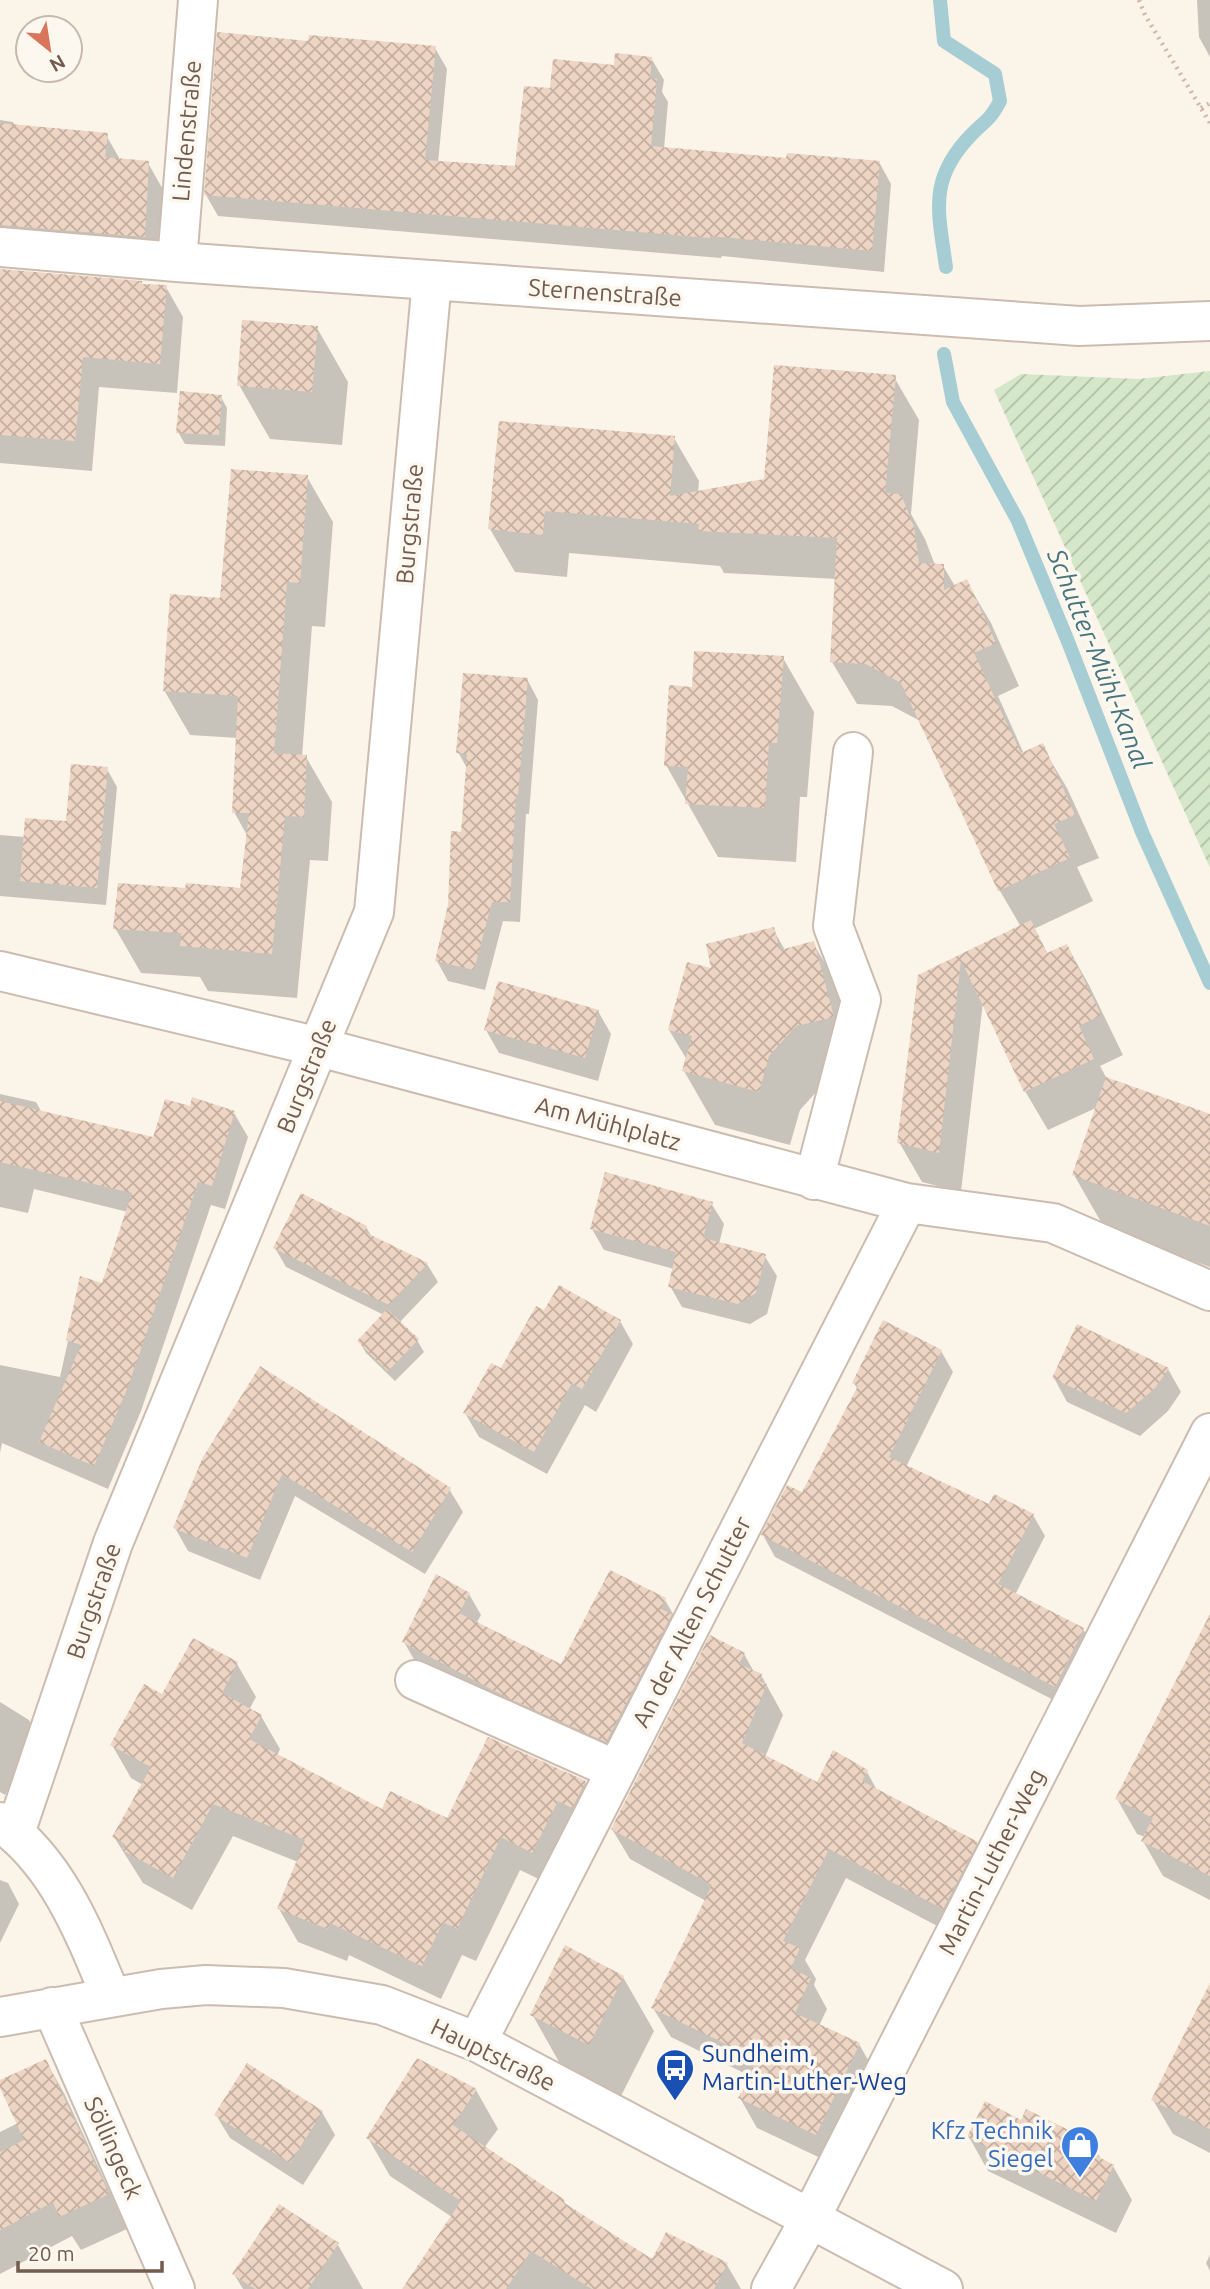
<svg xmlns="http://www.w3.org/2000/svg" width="1210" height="2289" font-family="Ubuntu,sans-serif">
<defs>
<pattern id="garden-furrows" width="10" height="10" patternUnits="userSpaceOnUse" patternTransform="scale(1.75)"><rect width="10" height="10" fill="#d5e7c9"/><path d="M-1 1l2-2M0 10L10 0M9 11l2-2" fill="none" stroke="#b1bea6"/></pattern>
<pattern id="building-cross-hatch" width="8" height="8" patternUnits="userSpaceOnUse" patternTransform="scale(1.75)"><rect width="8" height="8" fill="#edd4c3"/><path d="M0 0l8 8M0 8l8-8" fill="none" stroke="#c4afa1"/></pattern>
</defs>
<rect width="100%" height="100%" fill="#fbf4e9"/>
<path fill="url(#garden-furrows)" d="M 1210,371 L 1210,868 L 994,390 L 1021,374 L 1139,379 Z"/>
<path fill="#0003" d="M 1197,0 L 1210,0 L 1210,57 L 1199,37 Z
M 309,43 L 435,48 L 447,69 L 438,163 L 517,168 L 552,90 L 616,67 L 651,58 L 664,80 L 662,92 L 668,102 L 664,149 L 788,160 L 879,162 L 891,184 L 884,272 L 722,256 L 721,258 L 218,216 L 206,195 Z
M 0,120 L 13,122 L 15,126 L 106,135 L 121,161 L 148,163 L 165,193 L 161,267 L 0,264 Z
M 0,271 L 141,283 L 143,285 L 166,287 L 183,317 L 177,393 L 99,387 L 92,471 L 0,463 Z
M 317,328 L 348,382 L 342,445 L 270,439 L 239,385 Z
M 894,377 L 919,420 L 911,514 L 925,539 L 935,565 L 943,566 L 955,586 L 966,581 L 991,623 L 1019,686 L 998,696 L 1024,754 L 1042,746 L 1067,788 L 1099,858 L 1077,867 L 1093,901 L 1034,929 L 1048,954 L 1067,946 L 1089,985 L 1123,1055 L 1100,1066 L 1107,1079 L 1210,1116 L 1210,1267 L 1105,1229 L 1074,1175 L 1098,1107 L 1048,1130 L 1025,1091 L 983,1002 L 961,1192 L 922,1182 L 899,1142 L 919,976 L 1021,927 L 1000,891 L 922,722 L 892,706 L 857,704 L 832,662 L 837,579 L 724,573 L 720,566 L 569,553 L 567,577 L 515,572 L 490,529 L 674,438 L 699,481 L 698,493 L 765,481 Z
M 221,397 L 227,408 L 225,446 L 185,444 L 178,432 Z
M 307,477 L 333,522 L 325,627 L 312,626 L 302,757 L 306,757 L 332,802 L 328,861 L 310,860 L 297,998 L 208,991 L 200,977 L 141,973 L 115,928 L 187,890 L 242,890 L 248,837 L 234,812 L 238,738 L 190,735 L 164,690 L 222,600 Z
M 783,658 L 814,712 L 807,797 L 800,797 L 796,862 L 718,857 L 666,765 L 693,689 Z
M 527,679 L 538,700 L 529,814 L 526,814 L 520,922 L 503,921 L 485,990 L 448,981 L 437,961 L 463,833 L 468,770 L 458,752 Z
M 107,769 L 117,787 L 106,905 L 0,896 L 0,835 L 25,837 L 67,823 Z
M 773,929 L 785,950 L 813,943 L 845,997 L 864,1071 L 827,1080 L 800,1110 L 790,1145 L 715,1125 L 684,1071 L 687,1060 L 669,1030 L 713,970 Z
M 598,1011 L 611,1034 L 598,1081 L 499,1053 L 486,1030 Z
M 0,1094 L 36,1102 L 42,1113 L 154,1139 L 191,1109 L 234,1113 L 248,1137 L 225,1209 L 211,1205 L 141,1411 L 108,1489 L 2,1443 L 0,1453 L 0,1365 L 60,1377 L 82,1278 L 103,1285 L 128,1212 L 34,1189 L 28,1213 L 0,1207 Z
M 711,1203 L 724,1224 L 719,1244 L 764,1255 L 777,1276 L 767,1314 L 750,1324 L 682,1307 L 670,1286 L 674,1269 L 604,1250 L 592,1229 Z
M 366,1227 L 372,1237 L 427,1264 L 438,1282 L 399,1323 L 417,1340 L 424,1352 L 395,1381 L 366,1353 L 359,1341 L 384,1315 L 286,1267 L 275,1248 Z
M 545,1312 L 620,1321 L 633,1344 L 596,1412 L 585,1405 L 547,1474 L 479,1437 L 465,1413 L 502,1370 Z
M 941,1351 L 953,1372 L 906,1467 L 990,1506 L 1033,1515 L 1045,1536 L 1015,1595 L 1083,1629 L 1095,1651 L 1067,1707 L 775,1557 L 763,1535 L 803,1494 L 858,1390 L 854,1383 Z
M 1168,1369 L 1181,1392 L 1168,1411 L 1140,1436 L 1067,1402 L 1054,1378 Z
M 204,1458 L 449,1489 L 463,1512 L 425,1574 L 295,1496 L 260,1580 L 188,1551 L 175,1528 Z
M 469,1594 L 481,1615 L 476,1624 L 562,1666 L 665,1600 L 677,1621 L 618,1762 L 416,1663 L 404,1642 Z
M 1210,1618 L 1210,1900 L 1163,1876 L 1143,1841 L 1145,1837 L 1137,1834 L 1117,1799 Z
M 744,1654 L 754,1672 L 761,1675 L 783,1715 L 765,1757 L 818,1785 L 867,1772 L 878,1792 L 976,1843 L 993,1873 L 960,1938 L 846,1878 L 805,1960 L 816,1979 L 814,1985 L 827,2009 L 819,2026 L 859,2044 L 876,2074 L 833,2164 L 757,2128 L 740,2098 L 750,2076 L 671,2037 L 653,2008 L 706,1901 L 630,1859 L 612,1829 Z
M 237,1664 L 256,1697 L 249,1710 L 261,1716 L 280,1749 L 277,1756 L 383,1812 L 448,1820 L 585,1782 L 604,1815 L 551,1885 L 520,1870 L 476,1961 L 462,1955 L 441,1999 L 349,1955 L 347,1961 L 298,1942 L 279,1909 L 298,1862 L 233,1836 L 192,1910 L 143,1883 L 114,1837 L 143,1785 L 131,1778 L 112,1745 L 163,1696 Z
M 0,1702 L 29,1720 L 43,1745 L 25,1764 L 5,1795 L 0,1792 Z
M 0,1880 L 8,1883 L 19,1904 L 0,1943 Z
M 623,1977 L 654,2031 L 620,2098 L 563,2069 L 532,2014 Z
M 1210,1987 L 1210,2153 L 1173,2134 L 1153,2100 Z
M 46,2061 L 65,2095 L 127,2229 L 81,2250 L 72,2236 L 0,2274 L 0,2132 L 18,2123 L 0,2082 Z
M 476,2090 L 498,2129 L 484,2148 L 564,2201 L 566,2206 L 643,2255 L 654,2259 L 727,2265 L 741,2289 L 404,2289 L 452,2217 L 390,2176 L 368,2138 Z
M 322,2112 L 335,2135 L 303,2185 L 230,2138 L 216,2115 Z
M 1022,2122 L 1092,2143 L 1102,2161 L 1113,2166 L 1132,2200 L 1116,2233 L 988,2171 L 969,2137 Z
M 338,2245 L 363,2289 L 243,2289 L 234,2274 Z
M 1210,2255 L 1210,2271 L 1206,2263 Z"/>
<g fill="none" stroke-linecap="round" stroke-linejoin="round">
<path stroke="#a6cdd3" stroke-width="14" d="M 940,0 L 944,41 L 995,74 L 1000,101 C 990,120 986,120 972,134 C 928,179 938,210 946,267
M 944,354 L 953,402 L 1018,521 L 1067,639 L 1142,832 L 1210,983"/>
</g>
<path fill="url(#building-cross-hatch)" d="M 217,32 L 308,41 L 309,35 L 436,46 L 425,160 L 515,166 L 524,86 L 550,88 L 553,59 L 614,65 L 615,53 L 652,57 L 650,78 L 657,79 L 651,146 L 786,158 L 787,153 L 880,161 L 872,251 L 710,236 L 710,238 L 204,195 Z
M 0,123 L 108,133 L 105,157 L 149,161 L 145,237 L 0,225 Z
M 0,269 L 142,281 L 142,284 L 167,285 L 160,364 L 83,357 L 75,441 L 0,435 Z
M 242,320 L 318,326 L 312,392 L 237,386 Z
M 774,365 L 896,375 L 885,493 L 901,494 L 914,527 L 919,563 L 944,564 L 944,590 L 967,579 L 996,643 L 974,653 L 1005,720 L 1021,753 L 1043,743 L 1075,815 L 1054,824 L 1070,858 L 998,891 L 901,683 L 866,664 L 830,662 L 837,538 L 698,531 L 699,524 L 545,511 L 543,535 L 488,529 L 499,421 L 675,436 L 670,496 L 764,479 Z
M 180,391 L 222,395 L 219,435 L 176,433 Z
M 231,469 L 308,475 L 300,583 L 287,582 L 274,753 L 307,755 L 304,817 L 285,816 L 272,954 L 180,946 L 181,933 L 113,929 L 118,883 L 185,888 L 186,883 L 240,888 L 249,813 L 232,813 L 238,696 L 163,691 L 170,594 L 220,598 Z
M 694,651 L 784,656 L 777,743 L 769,743 L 765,808 L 685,804 L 688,767 L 664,766 L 669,685 L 692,687 Z
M 463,673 L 528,678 L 518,795 L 516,794 L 510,902 L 492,902 L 474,970 L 435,961 L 448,905 L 451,831 L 461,832 L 467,754 L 456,753 Z
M 71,764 L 108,767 L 97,888 L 20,881 L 25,818 L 66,821 Z
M 1031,920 L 1047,953 L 1067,944 L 1101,1015 L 1079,1026 L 1094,1059 L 1024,1092 L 961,960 L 939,1153 L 897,1143 L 918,975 Z
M 774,927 L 780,950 L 814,941 L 834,1017 L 796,1026 L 769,1056 L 759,1092 L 682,1071 L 692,1036 L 668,1030 L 687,962 L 711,968 L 706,944 Z
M 498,981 L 599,1010 L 585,1058 L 484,1030 Z
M 1106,1077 L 1210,1114 L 1210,1226 L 1072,1175 Z
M 192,1097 L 235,1111 L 212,1186 L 198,1182 L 128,1387 L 94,1466 L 39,1442 L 81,1345 L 66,1340 L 80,1276 L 102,1283 L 132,1193 L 0,1162 L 0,1101 L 153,1137 L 165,1099 L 190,1106 Z
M 605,1172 L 713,1202 L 703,1238 L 766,1254 L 756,1293 L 738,1304 L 668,1287 L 676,1252 L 590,1229 Z
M 301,1193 L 367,1226 L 365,1232 L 428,1263 L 389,1305 L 273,1248 Z
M 559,1285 L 621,1320 L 582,1389 L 572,1383 L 534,1452 L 463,1413 L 491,1363 L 501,1368 L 536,1306 L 544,1310 Z
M 387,1309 L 419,1339 L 388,1371 L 357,1341 Z
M 883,1320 L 942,1350 L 889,1457 L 989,1504 L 994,1494 L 1034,1514 L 998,1584 L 1084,1628 L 1055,1687 L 761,1535 L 787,1485 L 802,1492 L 858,1386 L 852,1383 Z
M 1077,1324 L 1169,1368 L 1155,1388 L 1126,1413 L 1052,1378 Z
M 260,1366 L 451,1488 L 412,1552 L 282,1474 L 247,1558 L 173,1528 L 203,1457 Z
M 610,1570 L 666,1598 L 661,1609 L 672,1614 L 606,1742 L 508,1698 L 402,1642 L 436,1574 L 470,1593 L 459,1613 L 561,1664 Z
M 1210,1614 L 1210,1876 L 1141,1841 L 1153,1818 L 1115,1799 Z
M 710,1635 L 745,1653 L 739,1664 L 762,1674 L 759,1681 L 767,1684 L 742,1743 L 817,1782 L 833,1750 L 868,1770 L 862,1781 L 978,1842 L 943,1909 L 829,1849 L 783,1941 L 800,1948 L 791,1968 L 811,1978 L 795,2013 L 860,2043 L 816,2135 L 738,2098 L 757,2059 L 651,2008 L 712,1885 L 611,1829 Z
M 193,1638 L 238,1662 L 222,1693 L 262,1715 L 249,1739 L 382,1809 L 390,1791 L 447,1818 L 488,1737 L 586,1781 L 572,1808 L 558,1801 L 532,1853 L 501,1837 L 457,1929 L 443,1922 L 422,1966 L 330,1923 L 328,1929 L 277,1909 L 305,1840 L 213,1804 L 173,1878 L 122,1850 L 125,1844 L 112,1837 L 151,1767 L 110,1745 L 144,1684 L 162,1694 Z
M 565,1945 L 624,1976 L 589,2045 L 530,2015 Z
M 1210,1983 L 1210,2129 L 1151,2100 Z
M 417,2058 L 477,2089 L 453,2125 L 565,2200 L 563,2202 L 652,2259 L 666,2232 L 728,2263 L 714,2289 L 592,2289 L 531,2251 L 506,2289 L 402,2289 L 461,2201 L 366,2138 Z
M 46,2059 L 109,2194 L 59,2217 L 53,2202 L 0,2230 L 0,2152 L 24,2140 L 0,2088 L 0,2080 Z
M 247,2063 L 323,2111 L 290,2163 L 214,2115 Z
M 985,2101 L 1021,2120 L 1026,2109 L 1093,2142 L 1089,2152 L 1114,2165 L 1096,2201 L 967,2137 Z
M 279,2204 L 339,2243 L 308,2289 L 255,2289 L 232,2274 Z"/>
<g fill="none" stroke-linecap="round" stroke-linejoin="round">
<defs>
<path id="minor" d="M 0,247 L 177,262 L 1079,326 L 1210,321
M 177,262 L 198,0
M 0,971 L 319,1047 L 907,1203 L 1053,1223 L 1210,1291
M 814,1180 L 861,1000 L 833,926 L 853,752
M 415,1680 L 616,1770
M 0,1822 C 58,1863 85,1934 111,1997
M 15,1833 L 113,1543 L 374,912 L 432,280
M 52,2007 L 175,2289
M 0,2017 L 161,1989 L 206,1985 L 284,1988 L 382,2005 L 477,2042 L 943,2289
M 477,2042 L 907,1203
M 771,2289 L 810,2219 L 1210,1433"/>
</defs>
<use href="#minor" stroke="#ccbcb0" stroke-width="42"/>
<path stroke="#d2b7a6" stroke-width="4.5" stroke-dasharray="2 5" stroke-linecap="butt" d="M 1139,0 L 1145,15 L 1210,123
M 1201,108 L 1210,103"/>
<use href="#minor" stroke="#fff" stroke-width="38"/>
</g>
<defs>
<symbol id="bus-pin" viewBox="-11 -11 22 30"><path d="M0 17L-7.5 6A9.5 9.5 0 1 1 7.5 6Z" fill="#1a4fb4" stroke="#fdf8ef"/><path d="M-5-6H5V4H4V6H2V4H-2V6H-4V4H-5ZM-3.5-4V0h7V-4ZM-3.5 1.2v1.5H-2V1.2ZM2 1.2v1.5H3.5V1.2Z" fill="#fff"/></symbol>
<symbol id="shop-pin" viewBox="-11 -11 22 30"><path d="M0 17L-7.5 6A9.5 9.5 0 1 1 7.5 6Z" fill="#3f7fe0" stroke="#fdf8ef"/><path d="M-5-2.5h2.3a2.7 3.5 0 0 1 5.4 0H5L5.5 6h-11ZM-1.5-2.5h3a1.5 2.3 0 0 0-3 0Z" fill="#fff"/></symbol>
</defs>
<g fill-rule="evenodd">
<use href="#bus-pin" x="653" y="2046" width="44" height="60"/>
<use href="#shop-pin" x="1058" y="2123" width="44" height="60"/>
</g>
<g text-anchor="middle" stroke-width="7" stroke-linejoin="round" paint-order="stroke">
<g font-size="24" fill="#735b4f" stroke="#fdf8ef">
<text transform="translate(187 131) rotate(-85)" y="8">Lindenstraße</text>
<text transform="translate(605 293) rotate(4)" y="8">Sternenstraße</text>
<text transform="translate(410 524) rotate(-85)" y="8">Burgstraße</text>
<text transform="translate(307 1076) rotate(-68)" y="8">Burgstraße</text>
<text transform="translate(608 1124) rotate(15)" y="8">Am Mühlplatz</text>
<text transform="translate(94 1601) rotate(-71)" y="8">Burgstraße</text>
<text transform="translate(692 1622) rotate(-63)" y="8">An der Alten Schutter</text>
<text transform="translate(992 1862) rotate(-63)" y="8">Martin-Luther-Weg</text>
<text transform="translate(493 2055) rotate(26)" y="8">Hauptstraße</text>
<text transform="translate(113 2148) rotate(66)" y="8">Söllingeck</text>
</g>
<g font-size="24" fill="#164399" stroke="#fdf8ef" text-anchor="start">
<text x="702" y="2062">Sundheim,<tspan x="702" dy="28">Martin-Luther-Weg</tspan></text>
</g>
<g font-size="24" fill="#366cbe" stroke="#fdf8ef" text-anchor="end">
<text x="1053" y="2139">Kfz Technik<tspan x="1053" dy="28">Siegel</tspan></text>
</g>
<g font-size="26" font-style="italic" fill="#47747d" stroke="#fdf8ef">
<text transform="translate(1099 659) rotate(68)" y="9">Schutter-Mühl-Kanal</text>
</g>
</g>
<g transform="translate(49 49) rotate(150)"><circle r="33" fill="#fdf8ef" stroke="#c6b9af" stroke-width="2"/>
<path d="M0-5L12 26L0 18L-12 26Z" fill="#d8755b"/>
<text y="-10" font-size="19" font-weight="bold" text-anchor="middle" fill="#735b4f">N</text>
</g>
<path d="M18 2261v10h144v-10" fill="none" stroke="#735b4f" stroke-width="3.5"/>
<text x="28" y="2261" font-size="21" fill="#735b4f" stroke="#fdf8ef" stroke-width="5" paint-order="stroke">20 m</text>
</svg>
